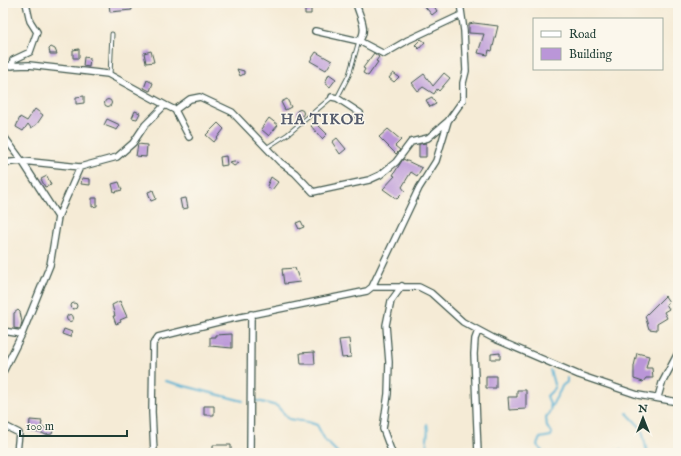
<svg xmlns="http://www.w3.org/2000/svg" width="681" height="456" font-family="'IM FELL English',serif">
<rect width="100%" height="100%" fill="#fbf7ec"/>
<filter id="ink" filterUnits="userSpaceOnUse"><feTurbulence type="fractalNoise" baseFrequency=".025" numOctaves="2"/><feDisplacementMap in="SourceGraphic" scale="8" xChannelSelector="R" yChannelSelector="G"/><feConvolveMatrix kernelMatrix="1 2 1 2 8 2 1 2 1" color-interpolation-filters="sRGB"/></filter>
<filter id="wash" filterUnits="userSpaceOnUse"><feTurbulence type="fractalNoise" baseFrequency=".012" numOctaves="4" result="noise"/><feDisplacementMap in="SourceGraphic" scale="16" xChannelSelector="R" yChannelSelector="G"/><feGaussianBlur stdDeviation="0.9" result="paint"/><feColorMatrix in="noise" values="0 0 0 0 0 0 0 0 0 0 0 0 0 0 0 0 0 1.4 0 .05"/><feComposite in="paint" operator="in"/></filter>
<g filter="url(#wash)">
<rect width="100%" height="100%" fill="#f5ebd6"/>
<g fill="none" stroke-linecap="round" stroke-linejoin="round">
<path stroke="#55b0d3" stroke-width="2" d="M 165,381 L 243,401
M 254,400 L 277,406 L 289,419 L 308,422 L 317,425 L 325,440 L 338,453
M 552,406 C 555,398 560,393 562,386 L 567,382 L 567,378
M 627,413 L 642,429 L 647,453
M 427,424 C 430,435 424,439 428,453
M 620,450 L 623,453
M 541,453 L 542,451 L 537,445 L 540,438 L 551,436 L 552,433 L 547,427 L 546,417 C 553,409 551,406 547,396 L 555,388 L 550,370"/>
</g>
<g id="blocks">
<path fill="#ba96d8" d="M 120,3 L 131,3 L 132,10 L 110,12 L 109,4 Z
M 422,3 L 432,3 L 437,11 L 432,15 Z
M 305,6 L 311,6 L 311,14 L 305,14 Z
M 474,23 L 498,26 L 492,51 L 489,50 L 488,55 L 478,53 L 484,34 L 469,33 L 469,24 Z
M 421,39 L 425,42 L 419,49 L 415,45 Z
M 51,47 L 55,49 L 57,54 L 50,54 L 49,49 Z
M 79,49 L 79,58 L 73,58 L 73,50 Z
M 151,51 L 154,62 L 146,63 L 144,53 Z
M 316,52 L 332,61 L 326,70 L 310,61 Z
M 374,53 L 379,57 L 376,61 L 378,62 L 368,76 L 363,73 L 365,69 L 363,68 Z
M 84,57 L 90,58 L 89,67 L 83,66 Z
M 237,69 L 244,71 L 244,74 L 240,76 Z
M 393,73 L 399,77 L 394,82 L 389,78 Z
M 444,73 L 450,78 L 439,91 L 437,89 L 434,94 L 423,87 L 418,91 L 412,83 L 424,74 L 433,86 Z
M 329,74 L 336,79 L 330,87 L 325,83 Z
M 147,80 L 153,83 L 150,91 L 144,88 Z
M 84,96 L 84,103 L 76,104 L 76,97 Z
M 432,97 L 436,104 L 430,107 L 426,100 Z
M 287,99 L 291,107 L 285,110 L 281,102 Z
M104.5 103a3.5 3.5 0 1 1 7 0a3.5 3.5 0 1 1-7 0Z
M 35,109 L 43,115 L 37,124 L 31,128 L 28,124 L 23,131 L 16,127 L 20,117 L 27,121 Z
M296.5 113a3.5 3.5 0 1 1 7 0a3.5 3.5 0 1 1-7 0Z
M 135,111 L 140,113 L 137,119 L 132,118 Z
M 269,118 L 278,125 L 269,136 L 261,129 Z
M 107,119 L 120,125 L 117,130 L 104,125 Z
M 315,122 L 327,134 L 322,139 L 311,126 Z
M 218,123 L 224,129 L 214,142 L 206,135 Z
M 388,129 L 401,140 L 395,146 L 400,150 L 396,154 L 379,137 Z
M 337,138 L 346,149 L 340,154 L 332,142 Z
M 426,143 L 426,157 L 419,157 L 419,144 Z
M 138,144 L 147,145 L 146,157 L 136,156 Z
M 226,156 L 227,165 L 221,166 L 220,157 Z
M 403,159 L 422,168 L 417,176 L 411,172 L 402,187 L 405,191 L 397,199 L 383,189 L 395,176 L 393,175 Z
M 234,161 L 235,161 L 239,163 L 234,166 L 229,162 Z
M 47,176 L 51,185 L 45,187 L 41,179 Z
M 271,177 L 278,182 L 272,190 L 267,186 Z
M 82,178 L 90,179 L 90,185 L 81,184 Z
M 119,182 L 122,190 L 114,192 L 112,184 Z
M 153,190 L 156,199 L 151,201 L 148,192 Z
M 92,198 L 97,198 L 97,206 L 92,207 Z
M 186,198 L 188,208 L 182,209 L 180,199 Z
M 301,221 L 304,227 L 299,229 L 296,223 Z
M 295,268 L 300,282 L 284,284 L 282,269 Z
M 665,296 L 669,302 L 666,304 L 669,309 L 664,312 L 667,318 L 657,324 L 657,330 L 649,329 L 645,316 Z
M 120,301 L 127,317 L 120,320 L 121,322 L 116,324 L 113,316 L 115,316 L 112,305 Z
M71 306a3 3 0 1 1 6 0a3 3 0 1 1-6 0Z
M 18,310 L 20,312 L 22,322 L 20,329 L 14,328 L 14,313 Z
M66.5 318a3.5 3.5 0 1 1 7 0a3.5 3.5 0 1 1-7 0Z
M 64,329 L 72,332 L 70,337 L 62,334 Z
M 232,334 L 232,348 L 210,346 L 210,337 L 215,337 L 215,335 Z
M 349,339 L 351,357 L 342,358 L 339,340 Z
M 314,352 L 315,364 L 301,364 L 300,353 Z
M 500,353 L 500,359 L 491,359 L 491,354 Z
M 637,353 L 649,356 L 646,368 L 652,368 L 653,378 L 646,378 L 643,382 L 634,379 L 634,366 Z
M 486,376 L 496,376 L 496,388 L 486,388 Z
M 517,390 L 526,390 L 526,409 L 509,410 L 508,397 L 517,397 Z
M 204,406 L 214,406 L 214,415 L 204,415 Z
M 30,420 L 42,421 L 41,427 L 53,430 L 52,434 L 46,435 L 42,433 L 29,431 Z
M 213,445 L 231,445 L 231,453 L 213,453 Z"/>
</g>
</g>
<g filter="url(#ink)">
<use href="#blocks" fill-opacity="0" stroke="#3f574c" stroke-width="1"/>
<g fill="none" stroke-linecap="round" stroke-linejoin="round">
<defs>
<path id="lane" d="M 110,75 L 112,34
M 337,98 L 349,75 L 359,41
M 266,148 L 288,134 L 332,97"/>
<path id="street" d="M 356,3 C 359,16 369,29 359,41
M 315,31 L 359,41 L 384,54 L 408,40 L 461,15
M 3,66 L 29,65 L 108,74 L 165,105 L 145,125 L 133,143 L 117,157 L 80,167 L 22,161 L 3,163
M 12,66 L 13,60 L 30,52 L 37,32 L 30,21 L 26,3
M 332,97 L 337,98 L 360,113 L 358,116
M 165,105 L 175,110 L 189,137
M 175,110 L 190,99 L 200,97 L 232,112 L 280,162 L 295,173 L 313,192 L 369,180 L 380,175 L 396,162 L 411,142 L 428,138 L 448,121
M 3,135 L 22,161 L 58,217 L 50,265 L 22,334 L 3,372
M 58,217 L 80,167
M 372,287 L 419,188 L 436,161 L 448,121 L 463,100 L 463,83 L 466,71 L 464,31 L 460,3
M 3,331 L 22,334
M 478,331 L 475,339 L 474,354 L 478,453
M 658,397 L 662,383 L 678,353
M 3,425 L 19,433 L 17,452
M 154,453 L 152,412 L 153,344 L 158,337 L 226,320 L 367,291 L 372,287 L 419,287 L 431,293 L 463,322 L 493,338 L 579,375 L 638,395 L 678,402
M 250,453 L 251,314
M 392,453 L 383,429 L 388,394 L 389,362 L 386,325 L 391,301 L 402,286"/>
</defs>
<use href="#lane" stroke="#3f574c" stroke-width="5"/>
<use href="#street" stroke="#3f574c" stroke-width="8"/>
<use href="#lane" stroke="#fff" stroke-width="3"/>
<use href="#street" stroke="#fff" stroke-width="5.5"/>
</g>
</g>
<g text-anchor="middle" stroke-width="3" stroke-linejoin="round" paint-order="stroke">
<g font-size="15" font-weight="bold" letter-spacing="1" fill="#555c6d" stroke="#fbf7ec">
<text x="323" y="124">HA TIKOE</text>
</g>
</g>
<rect width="681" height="456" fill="none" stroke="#fbf7ec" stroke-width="16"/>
<rect x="533" y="18" width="130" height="52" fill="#fbf7ec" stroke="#a3ada2"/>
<rect x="541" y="31" width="20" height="6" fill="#ffffff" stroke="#a3ada2"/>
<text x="569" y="38" font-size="12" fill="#1f3d34">Road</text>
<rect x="541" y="48" width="20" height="12" fill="#ba96d8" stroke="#a3ada2"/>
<text x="569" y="58" font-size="12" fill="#1f3d34">Building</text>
<g transform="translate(643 418)" stroke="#fbf7ec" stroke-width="3" paint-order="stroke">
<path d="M0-3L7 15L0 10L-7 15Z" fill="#1f3d34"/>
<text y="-6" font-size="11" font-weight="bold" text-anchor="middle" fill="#1f3d34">N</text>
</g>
<path d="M20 430v6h107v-6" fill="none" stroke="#1f3d34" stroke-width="2"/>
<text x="26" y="430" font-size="12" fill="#1f3d34" stroke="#fbf7ec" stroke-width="3" paint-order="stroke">100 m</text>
</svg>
